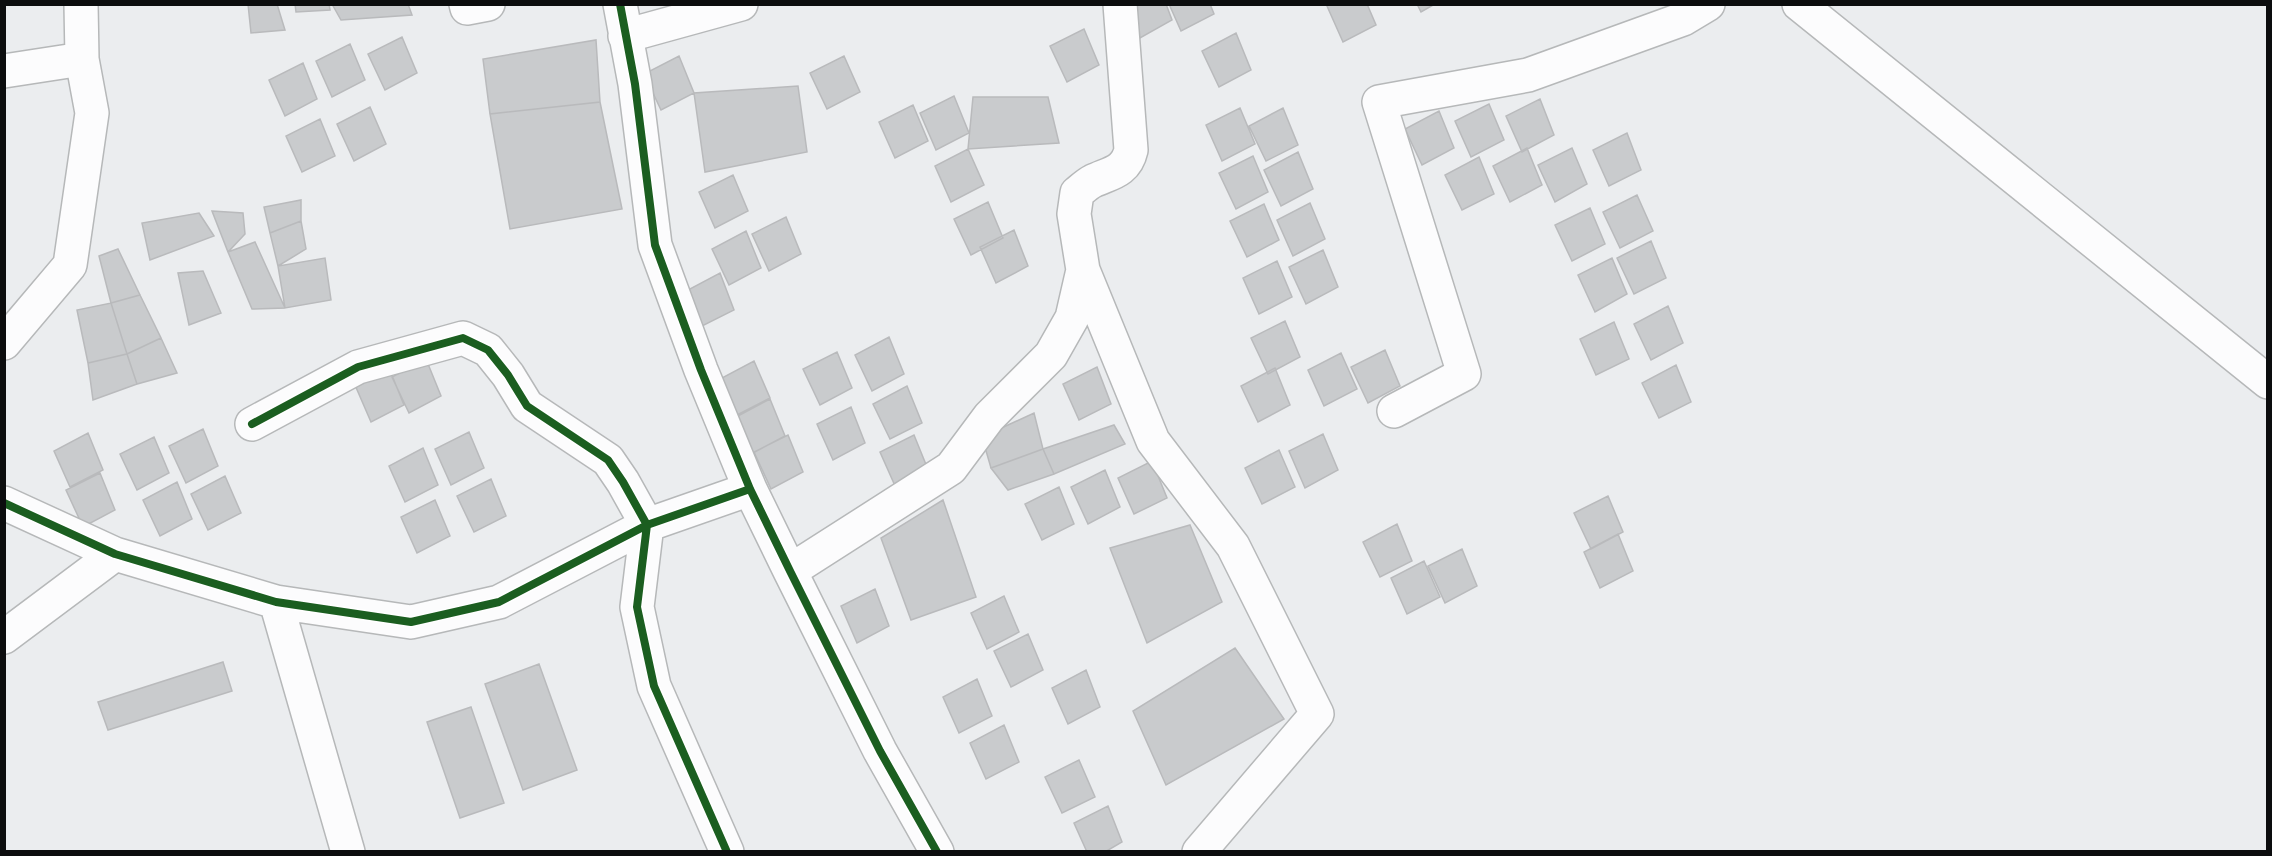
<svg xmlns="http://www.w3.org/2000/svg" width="2272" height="856" font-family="'Noto Sans',sans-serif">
<rect width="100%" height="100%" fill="#ebedef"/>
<path fill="#c9cbcd" stroke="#b9babc" stroke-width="1.5" d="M 248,4 L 277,4 L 285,30 L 251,33 Z
M 295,4 L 329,4 L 330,10 L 296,12 Z
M 332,4 L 408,4 L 412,15 L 341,20 Z
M 1125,4 L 1166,4 L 1172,20 L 1140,38 Z
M 1169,4 L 1210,4 L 1214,14 L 1181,31 Z
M 1330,4 L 1367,4 L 1376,25 L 1343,42 L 1327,6 Z
M 1417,4 L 1435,4 L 1421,12 Z
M 1084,29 L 1099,65 L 1067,82 L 1050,46 Z
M 1236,33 L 1251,70 L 1219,87 L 1202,51 Z
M 402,37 L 417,73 L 385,90 L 368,54 Z
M 596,40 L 600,102 L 490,114 L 483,59 Z
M 350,44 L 365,80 L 332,97 L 316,61 Z
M 679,56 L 694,93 L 661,110 L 644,74 Z
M 844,56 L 860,92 L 827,109 L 810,73 Z
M 303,63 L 317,99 L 285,116 L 269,80 Z
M 798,86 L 807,152 L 705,172 L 694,93 Z
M 954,96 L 969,133 L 936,150 L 920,113 Z
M 973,97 L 1048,97 L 1059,143 L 968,149 Z
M 1540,99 L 1554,135 L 1522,152 L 1506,116 Z
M 600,102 L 622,209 L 510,229 L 490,114 Z
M 1489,104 L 1504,140 L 1471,157 L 1455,121 Z
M 913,105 L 928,141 L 895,158 L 879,122 Z
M 370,107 L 386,144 L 354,161 L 337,124 Z
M 1240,108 L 1255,144 L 1222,161 L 1206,125 Z
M 1283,108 L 1298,145 L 1266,161 L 1249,126 Z
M 1439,111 L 1454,148 L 1422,165 L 1405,129 Z
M 320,119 L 335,156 L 302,172 L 286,136 Z
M 1627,133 L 1641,170 L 1609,186 L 1593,150 Z
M 1527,148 L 1542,185 L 1510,202 L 1493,166 Z
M 1572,148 L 1587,184 L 1555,202 L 1538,165 Z
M 968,149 L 984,185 L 951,202 L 935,166 Z
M 1298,152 L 1313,189 L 1281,206 L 1264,170 Z
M 1253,156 L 1268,192 L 1236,209 L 1219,173 Z
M 1479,157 L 1494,194 L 1462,210 L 1445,175 Z
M 733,175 L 748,211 L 715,228 L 699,192 Z
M 1637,195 L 1653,231 L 1620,248 L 1603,212 Z
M 301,200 L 301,221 L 270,233 L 264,207 Z
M 988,202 L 1003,238 L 971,255 L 954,219 Z
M 1310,203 L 1325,239 L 1293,256 L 1277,220 Z
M 1264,204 L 1279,240 L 1247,257 L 1230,221 Z
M 1590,208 L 1605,244 L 1572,261 L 1555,225 Z
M 212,211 L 243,213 L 245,234 L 228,252 Z
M 199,213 L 214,236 L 150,260 L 142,223 Z
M 786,217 L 801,254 L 769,271 L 752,234 Z
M 301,221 L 306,249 L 278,266 L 270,233 Z
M 1014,230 L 1028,266 L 996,283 L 980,247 Z
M 746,231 L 761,268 L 729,285 L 712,249 Z
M 1651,241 L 1666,278 L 1634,294 L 1617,258 Z
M 255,242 L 285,308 L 252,309 L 228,252 Z
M 118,249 L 140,295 L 111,303 L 99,256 Z
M 1323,250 L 1338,287 L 1306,304 L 1289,267 Z
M 325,258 L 331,300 L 285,308 L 278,266 Z
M 1612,258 L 1627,294 L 1595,312 L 1578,275 Z
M 1277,261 L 1292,297 L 1259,314 L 1243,278 Z
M 203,271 L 221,313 L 189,325 L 178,273 Z
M 720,273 L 734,310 L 702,326 L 686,291 Z
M 140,295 L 161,338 L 127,354 L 111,303 Z
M 111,303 L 127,354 L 88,363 L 77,310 Z
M 1668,306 L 1683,343 L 1651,360 L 1634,324 Z
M 1285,321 L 1300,357 L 1268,374 L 1251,338 Z
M 1614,322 L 1629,359 L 1596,375 L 1580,339 Z
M 889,337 L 904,374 L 872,391 L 855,355 Z
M 161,338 L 177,373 L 137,384 L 127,354 Z
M 1385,350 L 1400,386 L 1368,403 L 1351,367 Z
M 837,352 L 852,388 L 820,405 L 803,369 Z
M 1341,353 L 1357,389 L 1324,406 L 1308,370 Z
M 127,354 L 137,384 L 93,400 L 88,363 Z
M 426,359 L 441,396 L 409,413 L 392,377 Z
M 754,361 L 770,398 L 737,415 L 720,379 Z
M 1676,365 L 1691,402 L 1659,418 L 1642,383 Z
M 1097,367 L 1111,404 L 1079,420 L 1063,384 Z
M 389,368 L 404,405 L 371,422 L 355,385 Z
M 1275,368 L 1290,405 L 1258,422 L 1241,386 Z
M 907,386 L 922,423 L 890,439 L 873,404 Z
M 770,399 L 785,436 L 753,453 L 736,417 Z
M 851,407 L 865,443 L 833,460 L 817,424 Z
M 1034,413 L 1043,449 L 991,468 L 982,437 Z
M 1114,425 L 1125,444 L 1054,474 L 1043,449 Z
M 203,429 L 218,466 L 186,483 L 169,446 Z
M 469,432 L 484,468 L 451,485 L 435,449 Z
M 88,433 L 103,470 L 70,487 L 54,451 Z
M 1323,434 L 1338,470 L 1305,488 L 1289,451 Z
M 788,435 L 803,472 L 771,489 L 754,452 Z
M 914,435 L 929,472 L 896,488 L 880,452 Z
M 154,437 L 169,473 L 137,490 L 120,454 Z
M 423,448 L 438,485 L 405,502 L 389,466 Z
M 1043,449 L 1054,474 L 1008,490 L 991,468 Z
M 1279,450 L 1295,487 L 1262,504 L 1245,468 Z
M 1152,461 L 1167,498 L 1134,514 L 1118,478 Z
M 1105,470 L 1120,507 L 1088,524 L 1071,487 Z
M 100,473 L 115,510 L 83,527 L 66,490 Z
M 225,476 L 241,513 L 208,530 L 191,494 Z
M 491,479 L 506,516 L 474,532 L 457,496 Z
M 177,482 L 192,519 L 160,536 L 143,500 Z
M 1059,487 L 1074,524 L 1042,540 L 1025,504 Z
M 1608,496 L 1623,532 L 1591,549 L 1574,513 Z
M 435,500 L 450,536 L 417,553 L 401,517 Z
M 943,500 L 976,597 L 911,620 L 881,538 Z
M 1397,524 L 1412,561 L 1380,577 L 1363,542 Z
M 1190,525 L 1222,602 L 1147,643 L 1110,548 Z
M 1618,534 L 1633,571 L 1600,588 L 1584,552 Z
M 1462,549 L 1477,586 L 1445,603 L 1428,566 Z
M 1424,561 L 1440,597 L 1407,614 L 1391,578 Z
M 875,589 L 889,626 L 857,643 L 841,606 Z
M 1004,596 L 1019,632 L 987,649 L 971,613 Z
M 1028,634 L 1043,670 L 1011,687 L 994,651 Z
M 1235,648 L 1284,719 L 1166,785 L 1133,711 Z
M 223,662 L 232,691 L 108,730 L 98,702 Z
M 539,664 L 577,770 L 523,790 L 485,684 Z
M 1086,670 L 1100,707 L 1068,724 L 1052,688 Z
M 977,679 L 992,716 L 959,733 L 943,697 Z
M 471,707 L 504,803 L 460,818 L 427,722 Z
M 1004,725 L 1019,762 L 986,779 L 970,743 Z
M 1079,760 L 1095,797 L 1062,813 L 1045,777 Z
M 1108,806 L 1122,842 L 1105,852 L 1087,852 L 1074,823 Z"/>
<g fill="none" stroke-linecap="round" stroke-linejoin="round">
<defs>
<path id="minor" d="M 466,4 L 467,8 L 488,4
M 620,4 L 635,84 L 655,245 L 701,370 L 750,489 L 790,571 L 880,751 L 937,852
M 625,36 L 741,4
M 4,71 L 82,59
M 1083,270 L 1153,441 L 1233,546 L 1317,714 L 1199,852
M 4,343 L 70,265 L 92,113 L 82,59 L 81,4
M 1394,411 L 1464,374 L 1379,102 L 1528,75 L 1683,19 L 1708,4
M 252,424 L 358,367 L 463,338 L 488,350 L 508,375 L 527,406 L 608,460 L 623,482 L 647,525 L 637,607 L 654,686 L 727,852
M 4,503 L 115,554 L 276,602 L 411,622 L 499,602 L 647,525 L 750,489
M 790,571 L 951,468 L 989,417 L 1051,355 L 1072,318 L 1083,270 L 1074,214 L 1077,193 C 1082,189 1087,184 1093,181 C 1110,173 1126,172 1131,150 L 1120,4
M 276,602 L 348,852
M 4,637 L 115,554"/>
<path id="major" d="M 1799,4 L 2268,382"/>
</defs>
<use href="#minor" stroke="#b6b8b9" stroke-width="36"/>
<use href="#major" stroke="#b6b8b9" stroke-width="36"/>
<use href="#minor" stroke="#fcfcfd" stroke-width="33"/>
<use href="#major" stroke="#fcfcfd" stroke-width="33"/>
<defs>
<path id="cycleway" d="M 620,4 L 635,84 L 655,245 L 701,370 L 750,489 L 790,571 L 880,751 L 937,852
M 252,424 L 358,367 L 463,338 L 488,350 L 508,375 L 527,406 L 608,460 L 623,482 L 647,525 L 637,607 L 654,686 L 727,852
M 4,503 L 115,554 L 276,602 L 411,622 L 499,602 L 647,525 L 750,489"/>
</defs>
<use href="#cycleway" stroke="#fff" stroke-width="11"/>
<use href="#cycleway" stroke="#1b5e20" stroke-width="8"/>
</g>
<rect width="2272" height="856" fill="none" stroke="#0c0d0e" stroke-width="12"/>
</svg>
